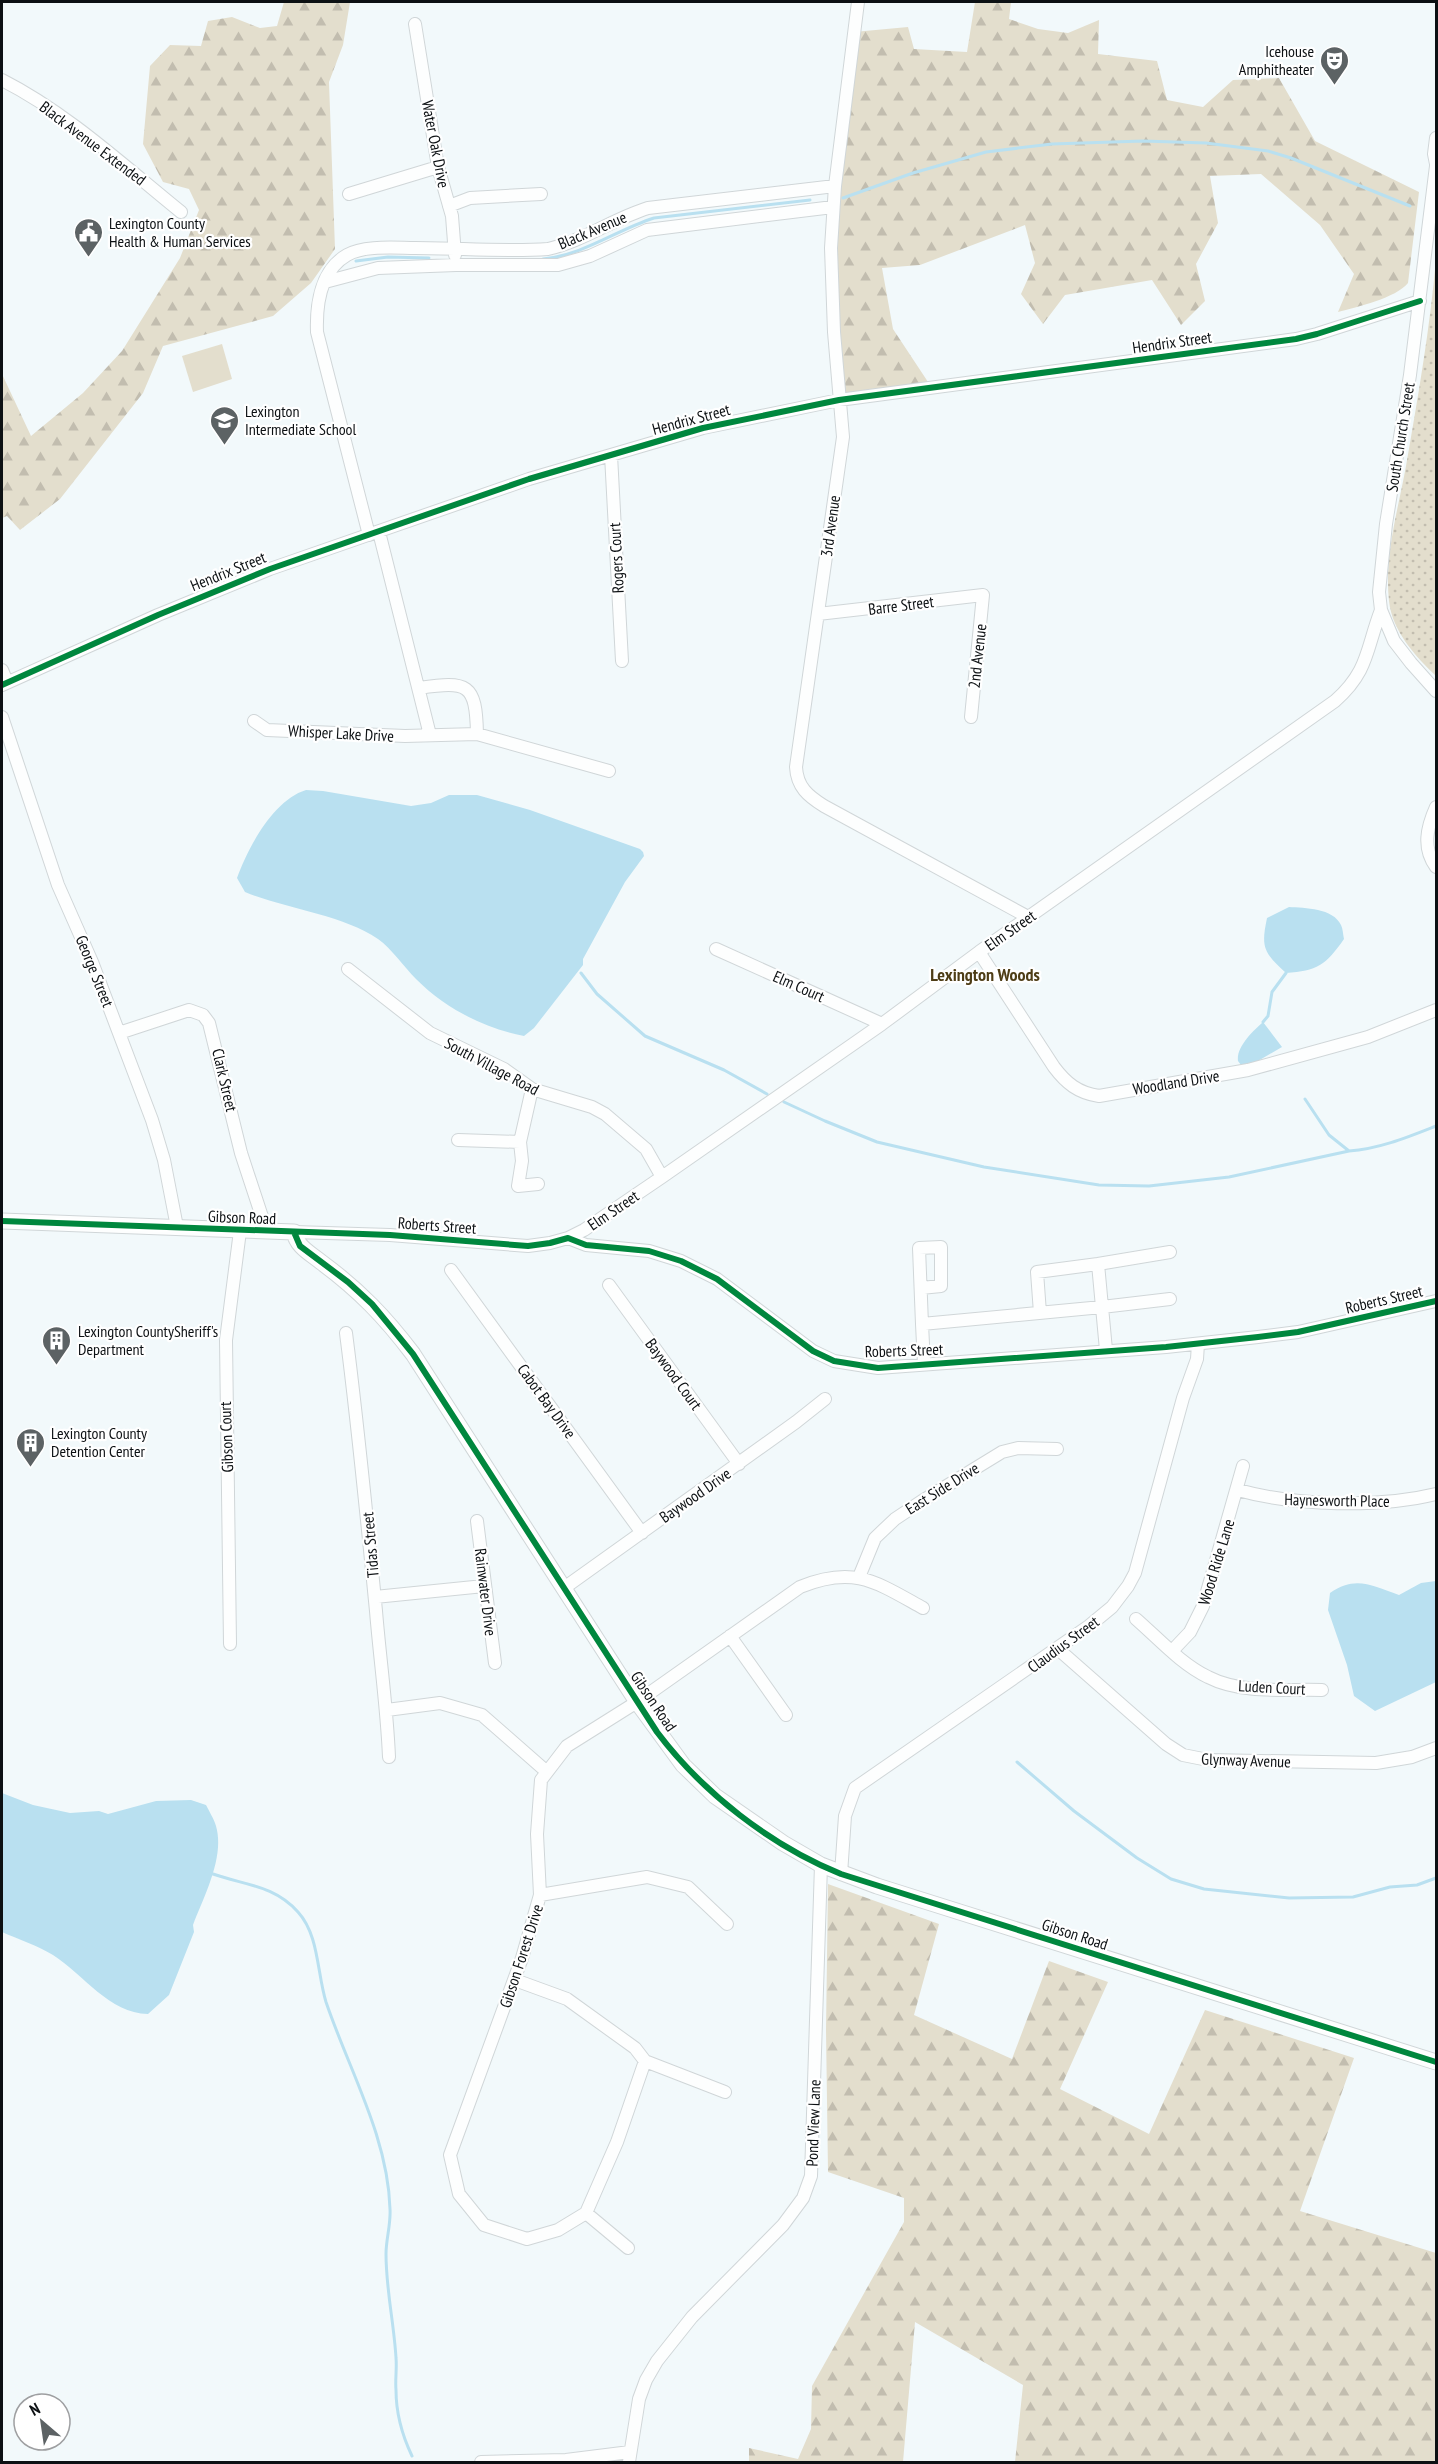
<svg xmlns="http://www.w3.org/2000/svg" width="1438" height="2464" font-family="'PT Sans Narrow',sans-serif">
<defs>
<pattern id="forest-firs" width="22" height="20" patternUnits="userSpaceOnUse" patternTransform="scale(1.5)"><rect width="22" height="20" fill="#e3decd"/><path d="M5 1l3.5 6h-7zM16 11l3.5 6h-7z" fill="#c2bdaf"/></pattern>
<pattern id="park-dots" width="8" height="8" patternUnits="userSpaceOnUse" patternTransform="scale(1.5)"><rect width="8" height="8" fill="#e3decd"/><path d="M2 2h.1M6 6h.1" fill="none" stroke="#c2bdaf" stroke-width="1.8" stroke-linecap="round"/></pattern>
</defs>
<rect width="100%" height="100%" fill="#f2f9fb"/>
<path fill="url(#forest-firs)" d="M 284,2 L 350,2 L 343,45 L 329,82 L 335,249 L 311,283 L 273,316 L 163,346 L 143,393 L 60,499 L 20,530 L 7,516 L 2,518 L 2,374 L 31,436 L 83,393 L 122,351 L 180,258 L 199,210 L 189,189 L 163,182 L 143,144 L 150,66 L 170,45 L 201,46 L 208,21 L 232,17 L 260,28 L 277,26 Z
M 975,2 L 1011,2 L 1009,19 L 1038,29 L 1068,33 L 1099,20 L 1098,54 L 1157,61 L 1167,100 L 1203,107 L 1233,80 L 1279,78 L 1315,141 L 1419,192 L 1408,283 C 1396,298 1357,307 1338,312 L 1354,274 L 1320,225 L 1261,174 L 1210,176 L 1218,223 L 1196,264 L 1205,301 L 1181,325 L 1152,280 L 1065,295 L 1043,324 L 1021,294 L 1035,263 L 1025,225 L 920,265 L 882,268 L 893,329 L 932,388 L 839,400 L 831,279 L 854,32 L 908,27 L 914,49 L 967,52 Z
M 828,1884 L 939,1924 L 914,2015 L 1012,2059 L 1049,1961 L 1108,1982 L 1060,2089 L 1149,2134 L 1205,2010 L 1354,2058 L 1300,2211 L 1436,2253 L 1436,2462 L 1015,2462 L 1023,2385 L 915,2322 L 903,2462 L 749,2462 L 749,2448 L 798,2459 L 811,2429 L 812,2386 L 904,2222 L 904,2198 L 828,2172 L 826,2030 Z"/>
<path fill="url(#park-dots)" d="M 1436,259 L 1436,676 C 1416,657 1392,631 1389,601 C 1384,556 1398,510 1406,466 C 1418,397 1430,328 1436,259 Z"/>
<path fill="#e3decd" d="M 222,344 L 232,379 L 193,392 L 182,356 Z"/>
<path fill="#b9e0f0" d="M 306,790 L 323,791 L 411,806 L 431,803 L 449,795 L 477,795 L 530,810 L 640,849 L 643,852 L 644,856 L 625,882 L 583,959 L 583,965 L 534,1028 L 524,1036 C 483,1028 445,1008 416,979 C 404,967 392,949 378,939 C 341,914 286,909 245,892 L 237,878 C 248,848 273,800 306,790 Z
M 1289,907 C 1305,908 1333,908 1341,925 C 1343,929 1343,935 1344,939 C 1326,965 1317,971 1286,973 C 1263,952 1261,947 1267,918 Z
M 1263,1022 L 1282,1047 L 1251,1065 L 1241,1065 L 1238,1061 C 1236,1047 1253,1031 1263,1022 Z
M 1436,1581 L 1436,1682 L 1375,1711 L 1354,1696 L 1347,1665 L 1328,1610 L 1330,1593 C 1356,1575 1372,1586 1399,1595 L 1421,1583 Z
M 2,1793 L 33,1805 L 70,1813 L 99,1811 L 108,1814 L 156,1801 L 191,1800 L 206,1805 C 209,1811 214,1819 216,1826 C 225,1857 204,1896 193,1925 L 194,1932 L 169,1995 L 148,2014 C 109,2013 84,1975 53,1955 C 38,1946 18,1939 2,1932 Z"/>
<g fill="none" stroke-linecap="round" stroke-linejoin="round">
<path stroke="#b9e0f0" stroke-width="3" d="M 843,198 L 913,173 L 986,152 L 1052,144 L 1143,141 L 1206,143 L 1268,151 L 1291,158 L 1410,206
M 543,259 C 584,255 616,230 654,218 L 810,200
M 356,261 L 388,257 L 429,258
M 581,973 L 597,994 L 645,1036 L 724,1070 L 767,1094
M 1263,1022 L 1268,1016 L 1272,992 L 1286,973
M 1305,1099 L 1329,1135 L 1349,1151
M 784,1102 L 825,1121 L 877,1142 L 984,1167 L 1099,1185 L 1149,1186 L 1229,1177 L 1349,1151 C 1379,1149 1408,1137 1436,1126
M 1017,1762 L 1074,1811 L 1137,1858 L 1171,1879 L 1204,1889 L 1289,1898 L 1353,1897 L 1390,1887 L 1417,1885 L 1436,1878
M 213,1874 C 244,1885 274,1885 298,1912 C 319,1935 317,1973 326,2002 C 349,2070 388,2137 390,2209 C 391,2224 386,2239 386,2254 C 386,2290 394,2323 396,2358 C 397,2369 395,2380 396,2390 C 396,2413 402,2435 412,2456"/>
<defs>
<path id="minor" d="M 858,2 L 835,186 L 831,248 L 834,332 L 843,437 L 796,767 C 797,787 808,796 824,806 L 1028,917
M 415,24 L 438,167 L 452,216 L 455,255
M 2,80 C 67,113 124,166 181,212
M 1436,138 L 1434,154 L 1436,164
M 1436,166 L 1410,375 L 1386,524 L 1379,592 L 1381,610 L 1394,641 L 1411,663 L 1436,691
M 349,194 L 438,167
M 449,206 L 470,198 L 541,194
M 325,282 L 378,268 L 456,265 L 558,265 L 590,256 L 647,230 L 833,207
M 611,455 L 622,661
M 379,532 L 430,735
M 369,535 L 317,332 C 316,304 321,270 347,255 C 364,245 396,248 415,248 C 459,248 504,252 548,249 C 583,241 613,219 648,208 L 835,186
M 818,614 L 983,595 L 971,717
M 2,670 L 7,682
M 2,685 L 158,615 L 270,569 L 529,479 L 703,428 L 839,400 L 1296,339 L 1317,334 L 1420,301
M 419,688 C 468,681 476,683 477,734
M 2,717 L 58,885 L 92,962 L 152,1120 L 164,1160 L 177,1227
M 254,721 L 267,730 L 405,736 L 477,734 L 609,771
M 1436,807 C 1427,827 1422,848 1436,867
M 716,949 L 882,1024
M 979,952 L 1054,1067 C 1066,1083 1078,1093 1099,1096 L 1248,1070 L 1368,1037 L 1436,1010
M 348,969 L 430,1033 L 504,1069 L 532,1089 L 592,1107 L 605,1114 L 646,1149 L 662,1177
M 119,1033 L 189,1010 L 203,1015 L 209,1023 L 241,1153 L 267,1232
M 532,1089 L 520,1142 L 522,1161 L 518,1186 L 538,1184
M 458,1140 L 520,1142
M 294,1232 L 390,1235 L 528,1246 L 550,1243 L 568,1238 L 586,1245 L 649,1251 L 681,1261 L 717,1279 L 813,1351 L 834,1361 L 878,1368 L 1166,1347 L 1258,1337 L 1298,1332 L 1436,1301
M 568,1238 L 584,1230 L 662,1177 L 882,1024 L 979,952 L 1335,701 C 1369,671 1366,649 1381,610
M 1170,1252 L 1098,1264 L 1102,1307 L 1170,1299
M 451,1270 L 642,1533
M 609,1285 L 739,1464
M 921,1288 L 941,1286 L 941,1247 L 919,1248 L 922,1324 L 1102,1307 L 1106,1350
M 1040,1313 L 1037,1272 L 1098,1264
M 922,1324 L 924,1364
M 346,1333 C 358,1426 367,1518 376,1611 C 380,1660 387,1708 389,1757
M 1238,1490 C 1295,1506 1379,1508 1436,1494
M 477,1521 L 495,1663
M 859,1577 L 875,1538 L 895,1519 L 922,1501 L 1002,1452 L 1018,1448 L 1057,1449
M 564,1588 L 796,1422 L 825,1399
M 375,1597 L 484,1586
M 1136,1619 C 1159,1639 1181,1664 1208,1677 C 1241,1694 1285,1689 1322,1690
M 730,1636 L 786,1715
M 230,1644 L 226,1340 L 240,1231
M 1058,1649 L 1166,1744 L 1183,1755 L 1208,1760 L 1376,1763 L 1412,1757 L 1436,1748
M 1172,1651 L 1190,1632 L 1203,1606 L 1243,1466
M 387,1710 L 440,1703 L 482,1715 L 547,1772
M 841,1874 L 845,1816 L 855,1788 L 1089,1626 L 1112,1607 L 1128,1586 L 1135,1573 L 1183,1398 L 1197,1359 L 1198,1344
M 540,1895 L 647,1877 L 688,1887 L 727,1924
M 515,1980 L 567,1999 L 635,2048 L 645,2061 L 725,2092
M 645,2061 L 617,2142 L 586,2213 L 558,2230 L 527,2239 L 484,2225 L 459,2194 L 450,2155 L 522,1958 L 540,1895 L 537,1834 L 541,1780 L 567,1746 L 637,1702 L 800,1587 C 854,1565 876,1582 923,1608
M 586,2213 L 628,2248
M 481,2462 L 566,2460 L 630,2452
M 629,2462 L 639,2399 L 646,2380 L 657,2361 L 692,2317 L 783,2225 L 803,2198 L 811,2176 L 821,1865"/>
<path id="tertiary" d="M 2,1221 L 294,1232 C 297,1247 310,1253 321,1262 C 359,1290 385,1317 413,1354 L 637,1702 L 683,1765 L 715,1796 L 783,1843 L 821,1865 L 877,1886 L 1436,2062"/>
</defs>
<use href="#minor" stroke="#d0d6d8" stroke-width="14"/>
<use href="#tertiary" stroke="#d0d6d8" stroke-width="17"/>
<use href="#minor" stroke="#fdfefe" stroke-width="12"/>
<use href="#tertiary" stroke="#fdfefe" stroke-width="15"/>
<defs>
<path id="cycleway" d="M 2,685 L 158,615 L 270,569 L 529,479 L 703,428 L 839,400 L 1296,339 L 1317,334 L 1420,301
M 2,1221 L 390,1235 L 528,1246 L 550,1243 L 568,1238 L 586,1245 L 649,1251 L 681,1261 L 717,1279 L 813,1351 L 834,1361 L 878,1368 L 1166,1347 L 1258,1337 L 1298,1332 L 1436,1301
M 294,1232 L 300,1246 L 348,1282 L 372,1304 L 413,1354 L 657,1732 C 703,1793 770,1845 841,1874 L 1436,2062"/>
</defs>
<use href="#cycleway" stroke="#fff" stroke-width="10"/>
<use href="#cycleway" stroke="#00873e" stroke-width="6"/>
</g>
<defs>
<symbol id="theatre-pin" viewBox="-11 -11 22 30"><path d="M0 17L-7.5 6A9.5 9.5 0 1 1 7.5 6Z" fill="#5c6264" stroke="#fff"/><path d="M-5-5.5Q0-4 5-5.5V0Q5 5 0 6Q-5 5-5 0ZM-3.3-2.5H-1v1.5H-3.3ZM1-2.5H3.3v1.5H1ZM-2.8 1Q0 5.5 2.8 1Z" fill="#fff"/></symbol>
<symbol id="civic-pin" viewBox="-11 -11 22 30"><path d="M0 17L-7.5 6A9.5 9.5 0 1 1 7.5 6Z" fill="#5c6264" stroke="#fff"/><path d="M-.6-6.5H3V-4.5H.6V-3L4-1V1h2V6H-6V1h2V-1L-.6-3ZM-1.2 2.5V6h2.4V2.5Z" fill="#fff"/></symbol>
<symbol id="school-pin" viewBox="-11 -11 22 30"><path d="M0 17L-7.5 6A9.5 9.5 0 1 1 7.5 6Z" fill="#5c6264" stroke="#fff"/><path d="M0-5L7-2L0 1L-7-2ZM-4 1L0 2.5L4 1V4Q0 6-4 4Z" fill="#fff"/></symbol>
<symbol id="building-pin" viewBox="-11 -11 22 30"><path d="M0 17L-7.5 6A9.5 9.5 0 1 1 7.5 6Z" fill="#5c6264" stroke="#fff"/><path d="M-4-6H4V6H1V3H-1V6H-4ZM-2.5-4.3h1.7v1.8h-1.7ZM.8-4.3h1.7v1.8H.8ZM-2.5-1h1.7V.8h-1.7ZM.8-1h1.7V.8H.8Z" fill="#fff"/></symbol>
</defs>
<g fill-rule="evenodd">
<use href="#theatre-pin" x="1318" y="44" width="33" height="45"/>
<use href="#civic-pin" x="72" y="216" width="33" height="45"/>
<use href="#school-pin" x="208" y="404" width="33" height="45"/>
<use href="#building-pin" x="40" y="1324" width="33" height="45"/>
<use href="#building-pin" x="14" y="1426" width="33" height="45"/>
</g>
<g text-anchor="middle" stroke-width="4.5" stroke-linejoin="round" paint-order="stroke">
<g font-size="16" fill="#0c1013" stroke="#fff" text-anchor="start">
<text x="1314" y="57" text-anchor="end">Icehouse<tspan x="1314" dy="18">Amphitheater</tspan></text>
<text x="109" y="229">Lexington County<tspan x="109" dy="18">Health &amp; Human Services</tspan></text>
<text x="245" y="417">Lexington<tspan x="245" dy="18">Intermediate School</tspan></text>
<text x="78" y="1337">Lexington CountySheriff's<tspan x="78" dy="18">Department</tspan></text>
<text x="51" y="1439">Lexington County<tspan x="51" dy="18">Detention Center</tspan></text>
</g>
<g font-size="16" fill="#0c1013" stroke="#fff">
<text transform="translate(93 143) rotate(37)" y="6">Black Avenue Extended</text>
<text transform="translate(436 144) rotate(79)" y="6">Water Oak Drive</text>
<text transform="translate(592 230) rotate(-23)" y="6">Black Avenue</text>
<text transform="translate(1172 342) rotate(-8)" y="6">Hendrix Street</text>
<text transform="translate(691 419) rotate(-15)" y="6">Hendrix Street</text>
<text transform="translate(1400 437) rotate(-81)" y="6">South Church Street</text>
<text transform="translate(830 526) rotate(-82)" y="6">3rd Avenue</text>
<text transform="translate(616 558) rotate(-93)" y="6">Rogers Court</text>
<text transform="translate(228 571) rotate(-22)" y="6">Hendrix Street</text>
<text transform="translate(901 605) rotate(-7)" y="6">Barre Street</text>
<text transform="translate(977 656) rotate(-84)" y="6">2nd Avenue</text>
<text transform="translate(341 733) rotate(3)" y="6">Whisper Lake Drive</text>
<text transform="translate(1010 930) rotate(-35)" y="6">Elm Street</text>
<text transform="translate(95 971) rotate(68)" y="6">George Street</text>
<text transform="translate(799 986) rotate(24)" y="6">Elm Court</text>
<text transform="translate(492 1066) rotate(28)" y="6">South Village Road</text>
<text transform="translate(225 1080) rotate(77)" y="6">Clark Street</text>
<text transform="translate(1176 1082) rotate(-9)" y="6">Woodland Drive</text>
<text transform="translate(613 1210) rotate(-34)" y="6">Elm Street</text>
<text transform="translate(242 1217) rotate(2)" y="6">Gibson Road</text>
<text transform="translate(437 1225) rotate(4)" y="6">Roberts Street</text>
<text transform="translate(1384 1299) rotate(-13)" y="6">Roberts Street</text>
<text transform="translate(904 1350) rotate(-2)" y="6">Roberts Street</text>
<text transform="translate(674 1374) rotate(54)" y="6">Baywood Court</text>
<text transform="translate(547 1401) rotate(54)" y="6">Cabot Bay Drive</text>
<text transform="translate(226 1437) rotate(-92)" y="6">Gibson Court</text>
<text transform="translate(942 1488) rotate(-32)" y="6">East Side Drive</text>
<text transform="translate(695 1495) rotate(-35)" y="6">Baywood Drive</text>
<text transform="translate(1337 1500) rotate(1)" y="6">Haynesworth Place</text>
<text transform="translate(370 1545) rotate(-95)" y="6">Tidas Street</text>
<text transform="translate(1216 1562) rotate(-73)" y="6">Wood Ride Lane</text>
<text transform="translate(486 1592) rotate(83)" y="6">Rainwater Drive</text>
<text transform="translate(1063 1644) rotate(-36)" y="6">Claudius Street</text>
<text transform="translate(1272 1687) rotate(3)" y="6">Luden Court</text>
<text transform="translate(654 1701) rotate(56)" y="6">Gibson Road</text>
<text transform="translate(1246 1760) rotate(2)" y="6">Glynway Avenue</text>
<text transform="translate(1075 1934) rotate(18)" y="6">Gibson Road</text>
<text transform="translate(521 1956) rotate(-72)" y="6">Gibson Forest Drive</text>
<text transform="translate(813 2123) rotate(-88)" y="6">Pond View Lane</text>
</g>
<g font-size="18" font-weight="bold" fill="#4e3d16" stroke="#fff">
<text x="985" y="981">Lexington Woods</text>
</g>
</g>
<rect width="1438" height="2464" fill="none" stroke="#0c1013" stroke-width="6"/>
<g transform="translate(42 2422) rotate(331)"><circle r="28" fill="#ffffff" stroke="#9e9fa1" stroke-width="1.5"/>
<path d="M0-4.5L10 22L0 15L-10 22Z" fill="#5c6264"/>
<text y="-9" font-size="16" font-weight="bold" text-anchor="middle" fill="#0c1013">N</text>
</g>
</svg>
